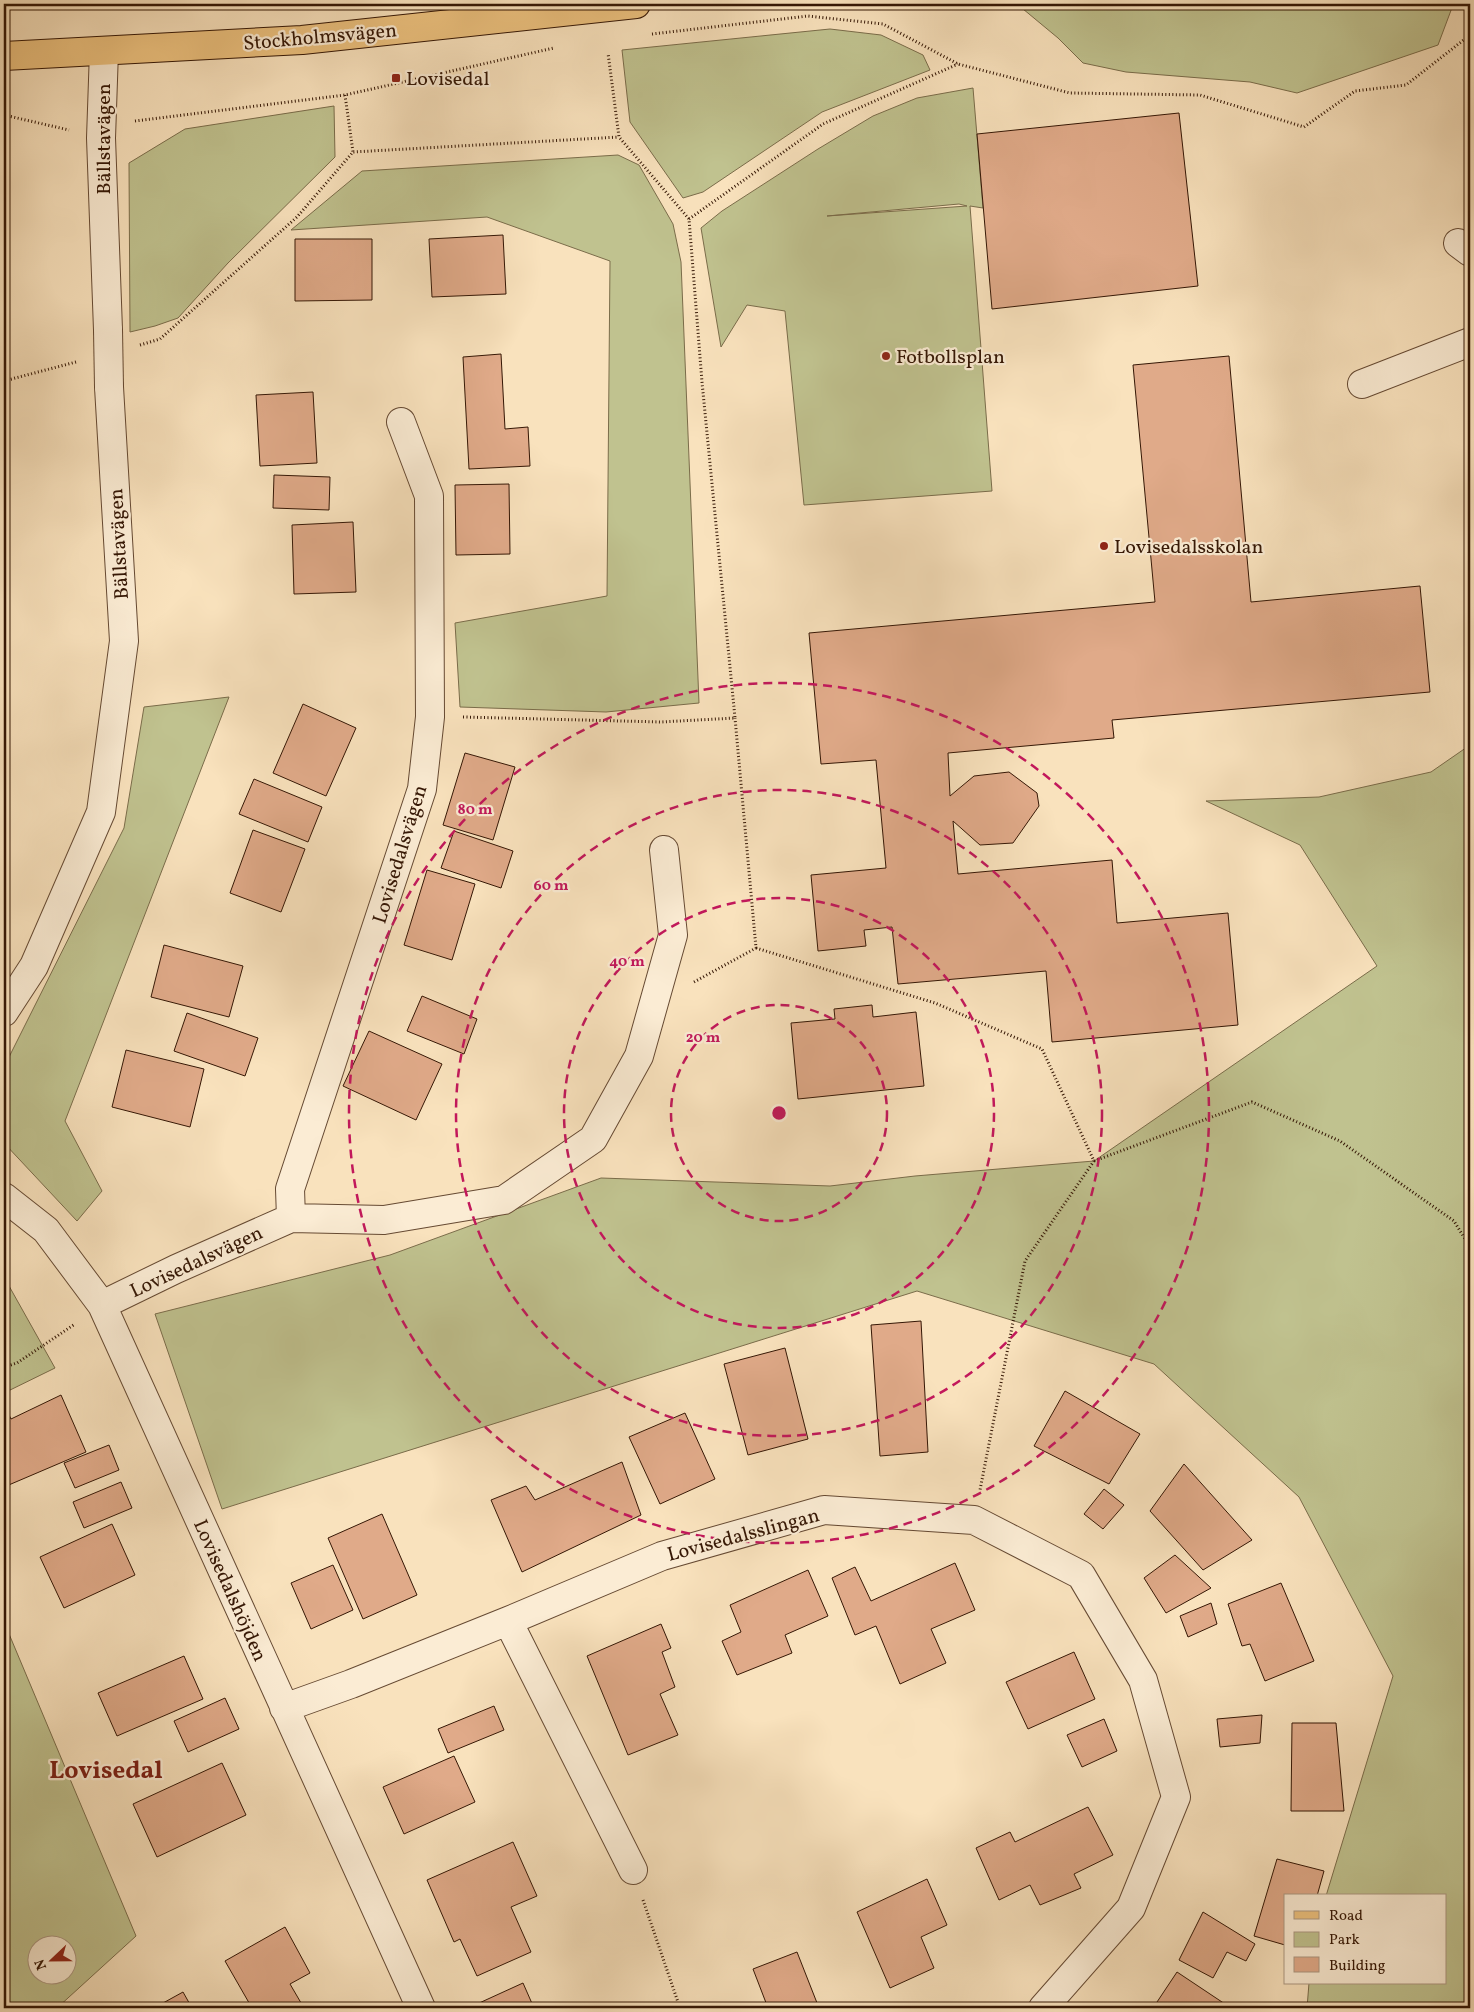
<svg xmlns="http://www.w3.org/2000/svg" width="1474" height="2012" font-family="Vollkorn,serif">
<rect width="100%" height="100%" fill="#f9e2bd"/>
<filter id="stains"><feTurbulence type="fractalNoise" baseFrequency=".004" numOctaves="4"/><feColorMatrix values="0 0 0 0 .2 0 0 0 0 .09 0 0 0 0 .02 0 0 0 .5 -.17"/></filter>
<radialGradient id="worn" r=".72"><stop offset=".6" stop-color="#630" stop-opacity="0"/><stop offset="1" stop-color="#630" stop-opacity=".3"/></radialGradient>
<path fill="#c0c28f" stroke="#7a6c4a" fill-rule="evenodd" d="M 1017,4 L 1452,4 L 1453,5 L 1438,45 L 1297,93 L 1250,82 L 1126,72 L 1083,63 L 1058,38 Z
M 830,29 L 881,35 L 923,55 L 930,70 L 822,112 L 703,192 L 683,198 L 630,122 L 622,50 Z
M 973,88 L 983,208 L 970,206 L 992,491 L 804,505 L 785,311 L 747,305 L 721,347 L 701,228 L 722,211 L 818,149 L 873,116 L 917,98 ZM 959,204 L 967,206 L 827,216 Z
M 334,106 L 335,157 L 228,263 L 178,318 L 155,326 L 130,332 L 129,163 L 185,129 Z
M 618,155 L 639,165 L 673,224 L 681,262 L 699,703 L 606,712 L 460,707 L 455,623 L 607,596 L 610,261 L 487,217 L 291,230 L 362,171 Z
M 229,697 L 65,1121 L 102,1191 L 77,1221 L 4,1143 L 4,1067 L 124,828 L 144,707 Z
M 1470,745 L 1470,2008 L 1307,2008 L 1309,1983 L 1445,1983 L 1445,1896 L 1326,1896 L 1393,1676 L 1299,1497 L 1154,1364 L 917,1291 L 222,1509 L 155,1314 L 390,1255 L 601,1178 L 830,1186 L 915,1176 L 1094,1161 L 1377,966 L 1300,845 L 1206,801 L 1319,797 L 1431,772 Z
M 4,1277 L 55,1368 L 4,1393 Z
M 4,1622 L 136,1936 L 57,2008 L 4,2008 ZM 38,1944 L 68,1944 L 68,1974 L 38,1974 Z"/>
<path fill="#e0aa89" stroke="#351705" d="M 1179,113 L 1198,286 L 992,309 L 977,134 Z
M 503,235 L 506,294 L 432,297 L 429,239 Z
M 295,239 L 372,239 L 372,300 L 295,301 Z
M 501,354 L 505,429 L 528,427 L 530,466 L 469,469 L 463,357 Z
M 1229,356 L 1251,602 L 1420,586 L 1430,692 L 1112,720 L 1114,738 L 948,753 L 950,796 L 974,776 L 1009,772 L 1037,793 L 1039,806 L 1013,843 L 980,845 L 953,821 L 958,874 L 1112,860 L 1117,923 L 1228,913 L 1238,1025 L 1052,1042 L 1046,971 L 898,984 L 892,927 L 864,930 L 866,946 L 818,951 L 811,875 L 886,868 L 876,760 L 821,764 L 809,633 L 1155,602 L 1133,365 Z
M 313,392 L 317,463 L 260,466 L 256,395 Z
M 274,475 L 330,477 L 329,510 L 273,508 Z
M 509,484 L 510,554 L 456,555 L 455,485 Z
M 353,522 L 356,592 L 294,594 L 292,525 Z
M 303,704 L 356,728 L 326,796 L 273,773 Z
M 465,753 L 515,767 L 493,840 L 443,825 Z
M 254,779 L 322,807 L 308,842 L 239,814 Z
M 253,830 L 305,849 L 281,912 L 230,893 Z
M 454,831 L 513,851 L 501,888 L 441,868 Z
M 427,870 L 475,884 L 452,960 L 404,945 Z
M 164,945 L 243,966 L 229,1017 L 151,997 Z
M 422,996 L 477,1019 L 464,1054 L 407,1031 Z
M 872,1005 L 873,1017 L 916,1012 L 924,1086 L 798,1099 L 791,1023 L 835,1019 L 834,1009 Z
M 187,1013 L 258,1038 L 245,1076 L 174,1051 Z
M 369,1031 L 442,1064 L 416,1120 L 343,1086 Z
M 126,1050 L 204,1069 L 190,1127 L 112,1107 Z
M 921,1321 L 928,1452 L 880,1456 L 871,1325 Z
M 785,1348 L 808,1439 L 748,1455 L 724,1364 Z
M 1065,1391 L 1140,1434 L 1109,1484 L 1034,1446 Z
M 61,1395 L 86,1452 L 4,1487 L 4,1409 L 6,1409 L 11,1419 Z
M 685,1413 L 715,1479 L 660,1504 L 629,1437 Z
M 109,1445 L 119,1470 L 75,1488 L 64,1463 Z
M 622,1462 L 641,1515 L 522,1572 L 491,1500 L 526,1486 L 535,1500 Z
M 1184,1464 L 1252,1540 L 1203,1570 L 1150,1511 Z
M 121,1482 L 132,1508 L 84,1528 L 73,1502 Z
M 1104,1489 L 1124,1505 L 1103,1529 L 1084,1514 Z
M 382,1514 L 417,1595 L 363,1619 L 328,1538 Z
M 112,1524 L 135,1575 L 64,1608 L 40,1557 Z
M 1175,1555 L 1211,1588 L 1166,1613 L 1144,1578 Z
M 955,1563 L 975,1610 L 931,1629 L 946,1663 L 900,1684 L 876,1626 L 855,1635 L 832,1578 L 855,1567 L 871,1601 Z
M 333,1565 L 353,1610 L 311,1629 L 291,1583 Z
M 808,1570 L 828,1616 L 785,1635 L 792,1653 L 737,1675 L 722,1641 L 741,1632 L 730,1605 Z
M 1281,1583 L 1314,1661 L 1265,1681 L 1250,1644 L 1242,1646 L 1228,1604 Z
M 1211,1603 L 1217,1624 L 1188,1637 L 1180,1616 Z
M 661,1624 L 671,1648 L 662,1652 L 675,1687 L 660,1694 L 678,1735 L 628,1755 L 587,1656 Z
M 1074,1652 L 1095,1699 L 1028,1729 L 1006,1682 Z
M 184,1656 L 203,1699 L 117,1736 L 98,1693 Z
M 225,1698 L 239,1729 L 188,1752 L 174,1721 Z
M 494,1706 L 504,1730 L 448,1753 L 438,1729 Z
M 1262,1715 L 1260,1743 L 1220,1747 L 1217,1719 Z
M 1104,1719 L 1117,1751 L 1082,1767 L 1067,1735 Z
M 1292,1723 L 1336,1723 L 1344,1811 L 1291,1811 Z
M 454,1756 L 475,1802 L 404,1834 L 383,1787 Z
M 222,1763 L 246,1815 L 157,1857 L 133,1804 Z
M 1088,1807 L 1113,1855 L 1074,1874 L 1081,1888 L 1040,1905 L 1030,1885 L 999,1900 L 976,1848 L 1010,1832 L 1015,1842 Z
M 513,1842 L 537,1896 L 511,1907 L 531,1952 L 477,1976 L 460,1939 L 454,1942 L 427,1880 Z
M 1277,1859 L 1324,1871 L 1317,1896 L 1285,1896 L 1285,1945 L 1254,1936 Z
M 927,1879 L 947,1925 L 921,1937 L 934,1968 L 890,1988 L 857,1912 Z
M 1203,1912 L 1255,1944 L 1246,1961 L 1227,1952 L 1213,1978 L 1179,1960 Z
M 285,1927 L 310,1973 L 290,1984 L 304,2008 L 252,2008 L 225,1961 Z
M 797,1952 L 819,2008 L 768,2008 L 753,1969 Z
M 1177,1972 L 1231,2008 L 1153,2008 Z
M 523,1983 L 534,2008 L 479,2008 L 477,2004 Z
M 183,1992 L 192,2008 L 154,2008 Z"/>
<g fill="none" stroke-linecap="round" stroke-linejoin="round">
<defs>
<path id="minor" d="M 104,51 L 101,138 L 108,330
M 1458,243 L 1470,252
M 1362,384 L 1470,342
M 4,1012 L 34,966 L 101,812 L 124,641 L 109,387
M 4,1197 L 46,1230 L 102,1305 L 421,2008
M 291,1218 L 384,1220 L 504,1200 L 593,1139 L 639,1056 L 673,935 L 664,850
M 102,1305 L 176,1269 L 291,1218 L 290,1189 L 422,789 L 430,717 L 429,496 L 401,422
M 508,1621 L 633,1870
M 284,1708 L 351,1684 L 508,1621 L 662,1556 L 824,1510 L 974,1520 L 1081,1575 L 1143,1680 L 1176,1797 L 1131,1908 L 1043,2008"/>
<path id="major" d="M 4,56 L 302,40 L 636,4"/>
</defs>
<use href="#minor" stroke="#664a33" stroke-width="30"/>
<use href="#major" stroke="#351705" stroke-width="30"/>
<path stroke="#351705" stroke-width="3" stroke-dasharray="1 2.5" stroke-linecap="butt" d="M 652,34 L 808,16 L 883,24 L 958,64 L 1070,93 L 1200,95 L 1304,127 L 1355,91 L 1406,85 L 1470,35
M 345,95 L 353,152
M 4,115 L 69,130
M 135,121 L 345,95 L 554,48
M 689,219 L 823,124 L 958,64
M 140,345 L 160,339 L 297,217 L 353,152 L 619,137
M 4,381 L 76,362
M 463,717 L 661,722 L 735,718 L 702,382 L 689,219 L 619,137 L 608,53
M 756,948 L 935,1003 L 1042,1049 L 1094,1161 L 1025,1261 L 980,1490
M 694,982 L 756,948 L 735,718
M 1094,1161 L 1252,1102 L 1340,1141 L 1454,1221 L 1470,1247
M 4,1367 L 17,1363 L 75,1324
M 643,1900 L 680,2008"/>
<use href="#minor" stroke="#fbecd4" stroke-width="28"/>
<use href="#major" stroke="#ecc17e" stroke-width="28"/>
<defs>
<path id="minor-bridge" d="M 108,330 L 109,387"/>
</defs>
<use href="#minor-bridge" stroke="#664a33" stroke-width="30" stroke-linecap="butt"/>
<use href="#minor-bridge" stroke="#fbecd4" stroke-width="28"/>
</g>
<g fill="none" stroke="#c2185b" stroke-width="2.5" stroke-dasharray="9 6">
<circle cx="779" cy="1113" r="108"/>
<circle cx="779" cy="1113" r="215"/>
<circle cx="779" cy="1113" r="323"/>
<circle cx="779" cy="1113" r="430"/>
</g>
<g fill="#8f2418" stroke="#fbecd4" stroke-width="2">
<rect x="391" y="73" width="10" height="10" rx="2.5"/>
<circle cx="886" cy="356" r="5"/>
<circle cx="1104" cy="546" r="5"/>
</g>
<g text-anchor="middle" stroke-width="4.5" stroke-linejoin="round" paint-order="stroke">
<g font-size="20" fill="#351705" stroke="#fbecd4">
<text transform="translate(320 36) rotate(-5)" y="7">Stockholmsvägen</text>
<text transform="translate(103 139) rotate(-90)" y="7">Bällstavägen</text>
<text transform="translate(118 544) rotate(-93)" y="7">Bällstavägen</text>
<text transform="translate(399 854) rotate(-73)" y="7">Lovisedalsvägen</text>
<text transform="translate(196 1261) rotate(-25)" y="7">Lovisedalsvägen</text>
<text transform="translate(743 1534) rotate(-15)" y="7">Lovisedalsslingan</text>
<text transform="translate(231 1590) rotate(66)" y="7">Lovisedalshöjden</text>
</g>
<g font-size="20" fill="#351705" stroke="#fbecd4" text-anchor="start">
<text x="406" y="85">Lovisedal</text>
<text x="896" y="363">Fotbollsplan</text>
<text x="1114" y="553">Lovisedalsskolan</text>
</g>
<g font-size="25" font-weight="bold" fill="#7a1f14" stroke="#fbecd4">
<text x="106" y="1778">Lovisedal</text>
</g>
</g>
<circle cx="779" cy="1113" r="8" fill="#c2185b" stroke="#fbecd4" stroke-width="2.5"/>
<g font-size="15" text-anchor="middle" font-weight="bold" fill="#c2185b" stroke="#fbecd4" stroke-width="4.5" stroke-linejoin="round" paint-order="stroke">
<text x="475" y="814">80 m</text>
<text x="551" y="890">60 m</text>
<text x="627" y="966">40 m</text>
<text x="703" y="1042">20 m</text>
</g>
<rect width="1474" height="2012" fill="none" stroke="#f9e2bd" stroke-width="20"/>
<rect x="5" y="5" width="1464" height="2002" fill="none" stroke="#351705" stroke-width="2.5"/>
<rect x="10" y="10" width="1454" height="1992" fill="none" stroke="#351705"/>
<rect x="1284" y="1894" width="162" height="90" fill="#fbecd4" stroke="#ac9781"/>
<rect x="1294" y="1911" width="25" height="8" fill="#ecc17e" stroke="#ac9781"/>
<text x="1329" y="1920" font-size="15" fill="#351705">Road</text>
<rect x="1294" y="1932" width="25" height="15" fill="#c0c28f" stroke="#ac9781"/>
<text x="1329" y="1944" font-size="15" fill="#351705">Park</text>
<rect x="1294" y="1957" width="25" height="15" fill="#e0aa89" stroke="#ac9781"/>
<text x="1329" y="1970" font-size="15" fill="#351705">Building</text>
<g transform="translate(52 1960) rotate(248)"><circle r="24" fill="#fbecd4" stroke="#ac9781"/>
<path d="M0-4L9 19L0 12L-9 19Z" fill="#8f2418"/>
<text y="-8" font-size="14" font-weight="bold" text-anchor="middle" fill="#351705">N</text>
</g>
<rect width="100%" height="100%" filter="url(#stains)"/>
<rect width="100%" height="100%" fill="url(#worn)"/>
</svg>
